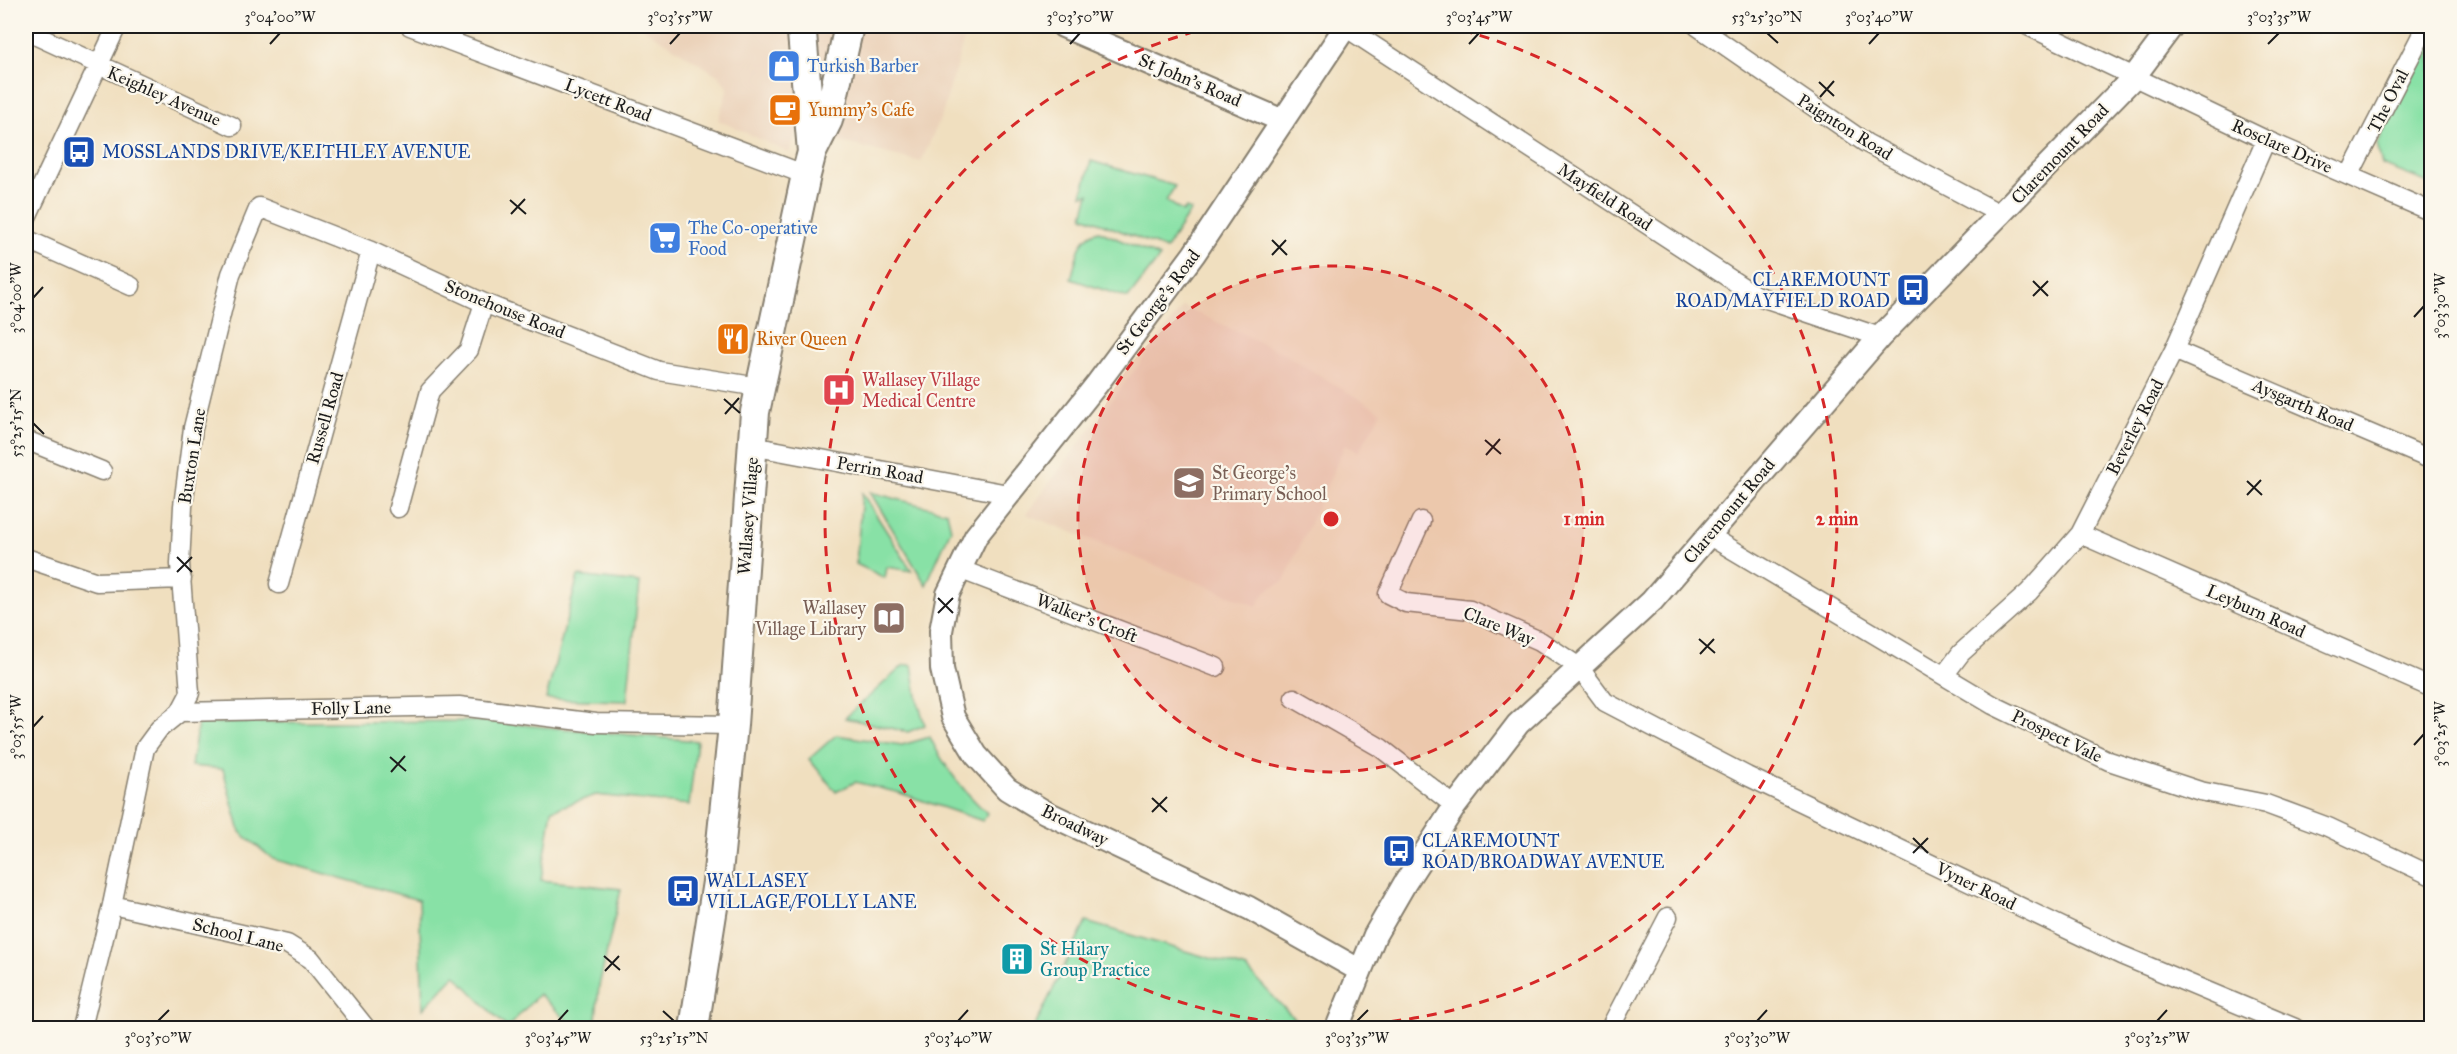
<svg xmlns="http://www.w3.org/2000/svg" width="2457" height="1054" font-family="'IM FELL Great Primer',serif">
<rect width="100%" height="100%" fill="#fbf7ec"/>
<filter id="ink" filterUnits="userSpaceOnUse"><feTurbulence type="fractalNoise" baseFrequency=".0167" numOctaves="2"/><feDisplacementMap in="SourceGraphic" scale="12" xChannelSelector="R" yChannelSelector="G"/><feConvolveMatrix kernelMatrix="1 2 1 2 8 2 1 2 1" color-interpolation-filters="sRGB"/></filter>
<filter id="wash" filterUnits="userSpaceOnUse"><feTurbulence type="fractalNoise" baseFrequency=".008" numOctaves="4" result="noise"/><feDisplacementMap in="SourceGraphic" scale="24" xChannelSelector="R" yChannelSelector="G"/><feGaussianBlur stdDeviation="1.35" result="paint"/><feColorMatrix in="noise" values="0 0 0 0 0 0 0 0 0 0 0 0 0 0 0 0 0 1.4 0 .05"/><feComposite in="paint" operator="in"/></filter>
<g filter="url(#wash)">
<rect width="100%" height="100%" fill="#f0dfbf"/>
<path fill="#ebd2b9" d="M 640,26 L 968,26 L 942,115 L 921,162 L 797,131 L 789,153 L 718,120 L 728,88 L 719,76 Z
M 1183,306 L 1283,353 L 1381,412 L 1359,452 L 1345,445 L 1284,581 L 1266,591 L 1257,606 L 1026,514 Z"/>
<path fill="#88e1a6" stroke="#527e61" stroke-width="1.5" d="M 2431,38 L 2431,184 L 2382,165 L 2377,144 Z
M 1091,161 L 1175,186 L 1166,201 L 1183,212 L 1186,208 L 1191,210 L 1166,249 L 1083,216 L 1089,194 L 1082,195 Z
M 1099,231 L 1160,257 L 1128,298 L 1071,279 C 1077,260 1077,236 1099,231 Z
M 870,492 L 947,512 L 951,529 L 926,585 Z
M 862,493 L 912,571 L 887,567 L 885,578 L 856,564 Z
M 578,576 L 639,583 L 627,701 L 546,699 Z
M 904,665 L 912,665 L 918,702 L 925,725 L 908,732 L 845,718 Z
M 481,721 L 697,741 L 689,805 L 596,795 L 552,810 L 541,880 L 621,889 L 599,986 L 595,1028 L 575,1028 L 539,994 L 507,1028 L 455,975 L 423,1009 L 419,900 L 273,859 L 240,832 L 223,769 L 191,766 L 198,723 Z
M 836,735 L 902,745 L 930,737 C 944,767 962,790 987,813 L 983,821 L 900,793 L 855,782 L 836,792 L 809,759 Z
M 1086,922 L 1247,969 L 1303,1028 L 1034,1028 Z"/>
</g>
<g filter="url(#ink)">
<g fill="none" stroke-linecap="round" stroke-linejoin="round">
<defs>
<path id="minor" d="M 410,26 L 806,175
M 1697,26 L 1866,143 L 2002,215
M 2028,26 L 2266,140 L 2432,212
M 1345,27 L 1755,295 L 1880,337
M 26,31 L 232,126
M 2349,176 L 2426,26
M 26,219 L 117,26
M 26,239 L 131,286
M 2174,350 L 2432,460
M 26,440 L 102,471
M 752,446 L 1008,494
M 398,508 L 430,391 L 469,350 L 484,303
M 1421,521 L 1388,594 L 1406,603 L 1470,610 L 1540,641 L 1579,667 L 1605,702 L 1747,776 L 2121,955 L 2295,1028
M 2080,534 L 2432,688
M 1708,535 L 1993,705 L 2109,761 L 2200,791 L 2266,804 L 2328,827 L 2432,876
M 26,558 L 97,582 L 182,579
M 959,569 L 1216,667
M 279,584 L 371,251
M 1945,674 L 1961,653 L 2029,592 L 2080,534 L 2174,350 L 2266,140
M 1294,698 L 1381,748 L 1455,806
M 180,712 L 190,693 L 180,564 L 183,506 L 193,428 L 231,274 L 259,207 L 371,251 L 484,303 L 659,371 L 759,387
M 112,905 L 287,944 L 311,959 L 366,1028
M 82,1028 L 112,905 L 145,748 L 159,729 L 180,712 L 459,706 L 596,723 L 733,725
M 1610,1028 L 1668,917"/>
<path id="tertiary" d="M 1063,26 L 1283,121
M 1346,26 L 1194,254 L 1097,384 L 976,536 L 948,594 L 941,631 L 942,669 L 953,717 L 976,755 L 1007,789 L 1045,812 L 1249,908 L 1359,970
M 1337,1028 L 1375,935 L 1405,883 L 1455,806 L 1518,724 L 1652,601 L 1880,337 L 2134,77 L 2172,26"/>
<path id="primary" d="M 802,33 L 812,152
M 694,1028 L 717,882 L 733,725 L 755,412 L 806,175 L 812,152 L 828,120 L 849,26"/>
</defs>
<use href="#minor" stroke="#867e6e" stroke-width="21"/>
<use href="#tertiary" stroke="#867e6e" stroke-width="26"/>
<use href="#primary" stroke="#867e6e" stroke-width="32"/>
<use href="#minor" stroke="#fff" stroke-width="18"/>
<use href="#tertiary" stroke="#fff" stroke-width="22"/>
<use href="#primary" stroke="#fff" stroke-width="28"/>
</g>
</g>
<path fill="none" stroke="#1c1c1c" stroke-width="2" d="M 1767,33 L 1778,43M 270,44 L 280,33M 670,44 L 680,33M 1070,44 L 1080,33M 1469,44 L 1479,33M 1869,44 L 1879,33M 2268,44 L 2279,33M 1819,82 L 1834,96M 1820,97 L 1834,81M 510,200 L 526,214M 511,214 L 525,199M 1272,240 L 1287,255M 1272,255 L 1286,240M 2033,281 L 2048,296M 2033,296 L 2048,281M 33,298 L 43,287M 2414,317 L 2424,306M 724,399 L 740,413M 725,414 L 739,398M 33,423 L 44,434M 1485,440 L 1501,454M 1486,455 L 1500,439M 2247,481 L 2262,495M 2247,495 L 2261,480M 177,557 L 192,572M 177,572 L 192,557M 938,598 L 953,613M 938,613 L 953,598M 1699,639 L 1715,653M 1700,654 L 1714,639M 33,727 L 43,716M 2414,745 L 2424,734M 390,757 L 406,771M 391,772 L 405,756M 1152,798 L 1167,812M 1152,812 L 1167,797M 1913,838 L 1928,853M 1913,853 L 1928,838M 604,956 L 620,970M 605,971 L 619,956M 663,1011 L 674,1021M 158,1021 L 169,1010M 558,1021 L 568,1010M 958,1021 L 968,1010M 1357,1021 L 1368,1010M 1757,1021 L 1767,1010M 2157,1021 L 2167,1010"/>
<circle cx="1331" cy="519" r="253" fill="#d62828" fill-opacity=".12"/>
<g fill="none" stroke="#d62828" stroke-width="3" stroke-dasharray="10 8">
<circle cx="1331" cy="519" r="253"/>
<path d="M1445 26A506 506 0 1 1 1217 26"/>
</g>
<defs>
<symbol id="shop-square" viewBox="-11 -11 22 22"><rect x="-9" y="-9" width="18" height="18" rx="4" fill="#3f7fe0" stroke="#fbf7ec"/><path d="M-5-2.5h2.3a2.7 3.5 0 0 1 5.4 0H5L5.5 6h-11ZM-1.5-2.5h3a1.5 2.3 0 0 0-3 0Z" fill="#fff"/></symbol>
<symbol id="cafe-square" viewBox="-11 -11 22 22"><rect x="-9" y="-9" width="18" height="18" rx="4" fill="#e8710a" stroke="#fbf7ec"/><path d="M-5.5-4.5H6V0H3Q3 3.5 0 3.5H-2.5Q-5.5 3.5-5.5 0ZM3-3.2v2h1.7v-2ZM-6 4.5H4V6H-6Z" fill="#fff"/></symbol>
<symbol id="bus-square" viewBox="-11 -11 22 22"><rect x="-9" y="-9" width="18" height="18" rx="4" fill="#1a4fb4" stroke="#fbf7ec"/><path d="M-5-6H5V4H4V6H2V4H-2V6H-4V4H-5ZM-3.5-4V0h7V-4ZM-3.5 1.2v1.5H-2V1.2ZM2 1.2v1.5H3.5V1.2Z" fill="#fff"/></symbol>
<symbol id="supermarket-square" viewBox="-11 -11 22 22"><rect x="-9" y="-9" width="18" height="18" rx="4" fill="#3f7fe0" stroke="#fbf7ec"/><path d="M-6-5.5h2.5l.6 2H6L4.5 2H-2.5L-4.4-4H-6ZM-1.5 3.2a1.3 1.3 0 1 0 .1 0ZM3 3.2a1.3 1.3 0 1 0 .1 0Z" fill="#fff"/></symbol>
<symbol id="restaurant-square" viewBox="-11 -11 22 22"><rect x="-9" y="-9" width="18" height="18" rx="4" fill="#e8710a" stroke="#fbf7ec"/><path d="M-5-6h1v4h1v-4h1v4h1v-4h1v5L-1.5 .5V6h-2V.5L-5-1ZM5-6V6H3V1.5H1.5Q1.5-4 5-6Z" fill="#fff"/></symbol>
<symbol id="hospital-square" viewBox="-11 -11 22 22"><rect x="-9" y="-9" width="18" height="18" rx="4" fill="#e0444e" stroke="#fbf7ec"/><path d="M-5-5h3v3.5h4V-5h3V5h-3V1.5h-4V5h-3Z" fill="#fff"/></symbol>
<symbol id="school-square" viewBox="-11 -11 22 22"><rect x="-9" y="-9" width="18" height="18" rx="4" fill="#8d6e63" stroke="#fbf7ec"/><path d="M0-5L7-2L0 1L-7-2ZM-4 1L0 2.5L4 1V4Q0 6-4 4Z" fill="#fff"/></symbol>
<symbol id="library-square" viewBox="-11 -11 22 22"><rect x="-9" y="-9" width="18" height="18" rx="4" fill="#8d6e63" stroke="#fbf7ec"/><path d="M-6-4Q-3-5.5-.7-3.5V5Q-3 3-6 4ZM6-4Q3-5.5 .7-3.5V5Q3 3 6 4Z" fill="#fff"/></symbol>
<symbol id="building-square" viewBox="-11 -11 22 22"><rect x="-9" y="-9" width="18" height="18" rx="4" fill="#0f9aa8" stroke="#fbf7ec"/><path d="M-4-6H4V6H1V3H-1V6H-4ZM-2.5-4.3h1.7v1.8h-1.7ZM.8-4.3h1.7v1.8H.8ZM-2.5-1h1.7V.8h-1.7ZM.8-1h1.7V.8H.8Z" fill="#fff"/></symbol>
</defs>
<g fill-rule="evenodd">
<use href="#shop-square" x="765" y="47" width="38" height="38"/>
<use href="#cafe-square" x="766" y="91" width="38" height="38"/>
<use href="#bus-square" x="60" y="133" width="38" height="38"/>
<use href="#supermarket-square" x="646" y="219" width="38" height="38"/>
<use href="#bus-square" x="1894" y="271" width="38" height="38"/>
<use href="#restaurant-square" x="714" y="320" width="38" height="38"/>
<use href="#hospital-square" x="820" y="371" width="38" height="38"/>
<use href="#school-square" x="1170" y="464" width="38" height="38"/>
<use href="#library-square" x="870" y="599" width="38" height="38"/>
<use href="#bus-square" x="1380" y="832" width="38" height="38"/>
<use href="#bus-square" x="664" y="872" width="38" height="38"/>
<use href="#building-square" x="998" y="940" width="38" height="38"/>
</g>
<g text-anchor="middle" stroke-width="4.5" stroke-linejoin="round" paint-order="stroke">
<g font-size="18" fill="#366cbe" stroke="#fbf7ec" text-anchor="start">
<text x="807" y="72">Turkish Barber</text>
<text x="688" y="234">The Co-operative<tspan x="688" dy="21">Food</tspan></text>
</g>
<g font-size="18" fill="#1c1c1c" stroke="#fbf7ec">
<text transform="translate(1190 80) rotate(23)" y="6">St John's Road</text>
<text transform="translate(164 96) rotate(24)" y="6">Keighley Avenue</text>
<text transform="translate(608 100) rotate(21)" y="6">Lycett Road</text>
<text transform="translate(2388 101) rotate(-63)" y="6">The Oval</text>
<text transform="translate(1845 127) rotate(32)" y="6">Paignton Road</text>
<text transform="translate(2282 146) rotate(24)" y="6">Rosclare Drive</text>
<text transform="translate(2060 154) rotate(-46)" y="6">Claremount Road</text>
<text transform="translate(1605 197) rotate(33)" y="6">Mayfield Road</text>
<text transform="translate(1158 302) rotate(-53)" y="6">St George's Road</text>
<text transform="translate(505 309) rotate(22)" y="6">Stonehouse Road</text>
<text transform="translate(2303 405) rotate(23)" y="6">Aysgarth Road</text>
<text transform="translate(325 418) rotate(-74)" y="6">Russell Road</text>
<text transform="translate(2135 427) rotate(-63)" y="6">Beverley Road</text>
<text transform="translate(192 456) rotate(-81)" y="6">Buxton Lane</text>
<text transform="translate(880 470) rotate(10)" y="6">Perrin Road</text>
<text transform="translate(1729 511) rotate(-50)" y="6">Claremount Road</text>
<text transform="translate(748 516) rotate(-86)" y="6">Wallasey Village</text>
<text transform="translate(2256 611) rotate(24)" y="6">Leyburn Road</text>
<text transform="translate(1087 618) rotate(21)" y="6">Walker's Croft</text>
<text transform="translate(1499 626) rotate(22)" y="6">Clare Way</text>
<text transform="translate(351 708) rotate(-1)" y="6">Folly Lane</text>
<text transform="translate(2057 736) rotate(26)" y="6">Prospect Vale</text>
<text transform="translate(1075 825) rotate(26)" y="6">Broadway</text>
<text transform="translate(1976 886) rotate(26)" y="6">Vyner Road</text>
<text transform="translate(238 935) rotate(14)" y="6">School Lane</text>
</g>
<g font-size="18" fill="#c56008" stroke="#fbf7ec" text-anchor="start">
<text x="808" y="116">Yummy's Cafe</text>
<text x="756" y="345">River Queen</text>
</g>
<g font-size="18" fill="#164399" stroke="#fbf7ec" text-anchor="start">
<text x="102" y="158">MOSSLANDS DRIVE/KEITHLEY AVENUE</text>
<text x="1890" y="286" text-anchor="end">CLAREMOUNT<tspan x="1890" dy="21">ROAD/MAYFIELD ROAD</tspan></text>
<text x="1422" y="847">CLAREMOUNT<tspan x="1422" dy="21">ROAD/BROADWAY AVENUE</tspan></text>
<text x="706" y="887">WALLASEY<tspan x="706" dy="21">VILLAGE/FOLLY LANE</tspan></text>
</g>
<g font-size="18" fill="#be3a42" stroke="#fbf7ec" text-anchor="start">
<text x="862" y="386">Wallasey Village<tspan x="862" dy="21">Medical Centre</tspan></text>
</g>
<g font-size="18" fill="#785e54" stroke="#fbf7ec" text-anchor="start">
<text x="1212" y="479">St George's<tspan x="1212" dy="21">Primary School</tspan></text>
<text x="866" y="614" text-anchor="end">Wallasey<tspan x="866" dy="21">Village Library</tspan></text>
</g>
<g font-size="18" fill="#0d838f" stroke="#fbf7ec" text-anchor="start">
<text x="1040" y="955">St Hilary<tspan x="1040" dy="21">Group Practice</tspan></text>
</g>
</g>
<circle cx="1331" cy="519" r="9" fill="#d62828" stroke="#fbf7ec" stroke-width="3"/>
<g font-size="18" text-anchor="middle" font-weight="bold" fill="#d62828" stroke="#fbf7ec" stroke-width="4.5" stroke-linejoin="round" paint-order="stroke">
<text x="1584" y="525">1 min</text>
<text x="1837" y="525">2 min</text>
</g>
<rect width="2457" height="1054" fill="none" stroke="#fbf7ec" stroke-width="66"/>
<rect x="33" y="33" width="2391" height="988" fill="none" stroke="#1c1c1c" stroke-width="2"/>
<g font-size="15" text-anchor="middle" fill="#1c1c1c">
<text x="280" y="22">3°04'00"W</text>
<text x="680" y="22">3°03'55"W</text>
<text x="1080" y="22">3°03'50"W</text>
<text x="1479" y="22">3°03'45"W</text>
<text x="1767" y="22">53°25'30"N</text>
<text x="1879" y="22">3°03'40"W</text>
<text x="2279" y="22">3°03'35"W</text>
<text transform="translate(16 298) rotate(-90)" y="5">3°04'00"W</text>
<text transform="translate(2440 306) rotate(-90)" y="5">3°03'30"W</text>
<text transform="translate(16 423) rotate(-90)" y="5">53°25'15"N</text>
<text transform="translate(16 727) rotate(-90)" y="5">3°03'55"W</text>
<text transform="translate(2440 734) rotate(-90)" y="5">3°03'25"W</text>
<text x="158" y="1043">3°03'50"W</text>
<text x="558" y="1043">3°03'45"W</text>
<text x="674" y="1043">53°25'15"N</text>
<text x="958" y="1043">3°03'40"W</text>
<text x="1357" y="1043">3°03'35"W</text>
<text x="1757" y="1043">3°03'30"W</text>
<text x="2157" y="1043">3°03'25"W</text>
</g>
</svg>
